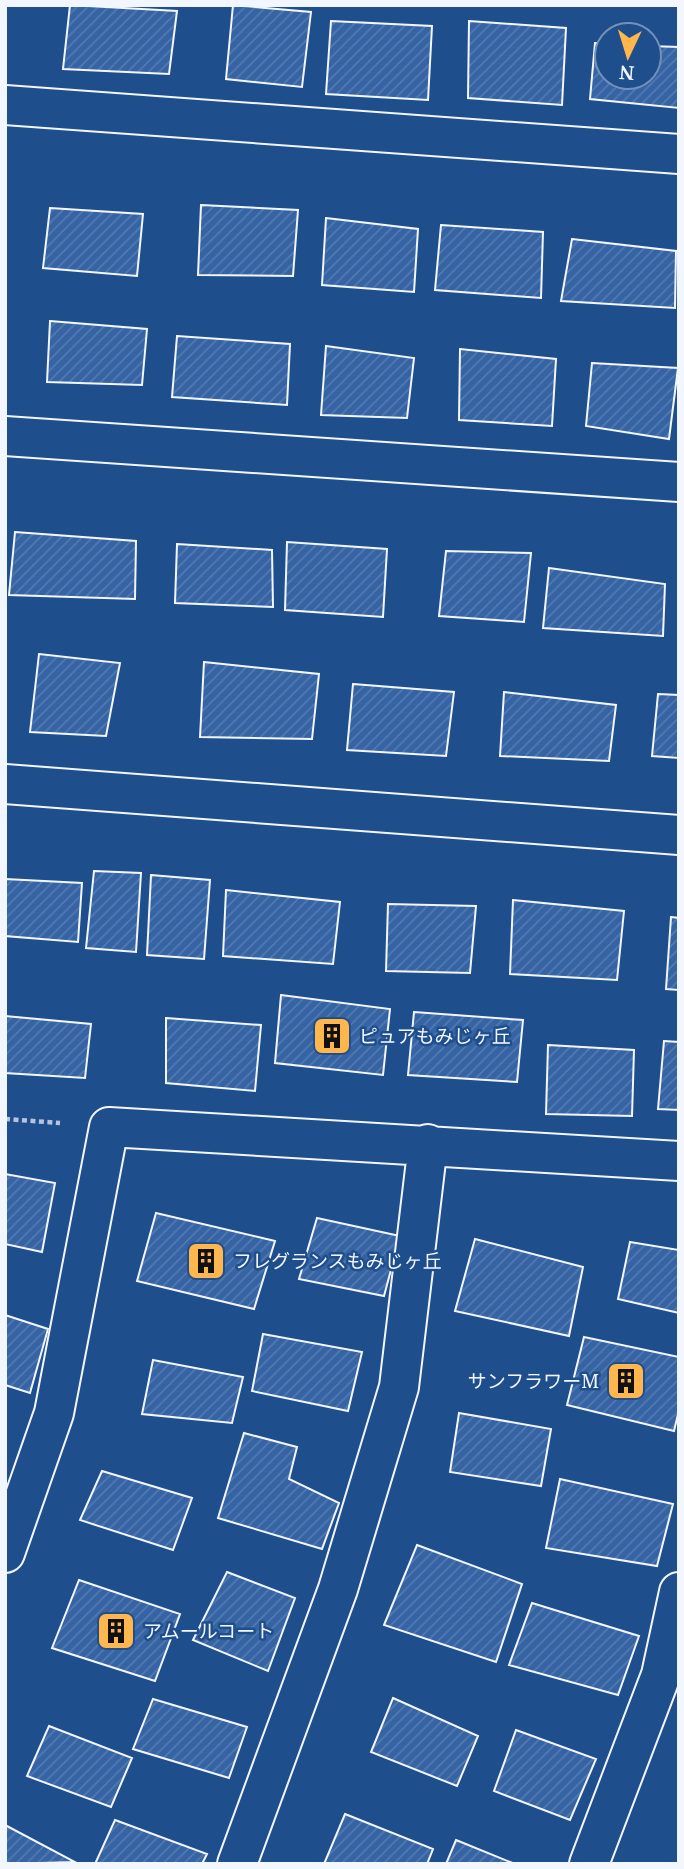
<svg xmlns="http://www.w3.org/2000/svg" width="684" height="1869" font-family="'Noto Serif','Noto Sans JP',serif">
<defs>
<pattern id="building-hatch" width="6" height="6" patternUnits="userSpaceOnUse" patternTransform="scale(1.75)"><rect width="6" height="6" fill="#3563a3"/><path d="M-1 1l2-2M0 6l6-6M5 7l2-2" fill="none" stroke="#537ab1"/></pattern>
</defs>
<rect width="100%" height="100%" fill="#1f4e8c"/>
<path fill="url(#building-hatch)" stroke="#f2f6ff" stroke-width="2" d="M 70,5 L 177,11 L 169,74 L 63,69 Z
M 233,5 L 311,12 L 302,87 L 226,79 Z
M 331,21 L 432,26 L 428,100 L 326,94 Z
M 469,21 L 566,28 L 562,105 L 468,98 Z
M 595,43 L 607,44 L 607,77 L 649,77 L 649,46 L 679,47 L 679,108 L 590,99 Z
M 201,205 L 298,210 L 293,276 L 198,275 Z
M 50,208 L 143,214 L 137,276 L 43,268 Z
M 326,218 L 418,229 L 414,292 L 322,285 Z
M 441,225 L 543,232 L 541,298 L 435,290 Z
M 572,239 L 676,251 L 675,308 L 561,301 Z
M 50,321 L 147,329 L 142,385 L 47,382 Z
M 177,336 L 290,344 L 287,405 L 172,397 Z
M 326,346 L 414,358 L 407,418 L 321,415 Z
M 460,349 L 556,359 L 552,426 L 459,420 Z
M 592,363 L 678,368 L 669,439 L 586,426 Z
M 15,532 L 136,541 L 135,599 L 9,595 Z
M 287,542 L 387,549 L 383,617 L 285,610 Z
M 177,544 L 272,550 L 273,607 L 175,603 Z
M 446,551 L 531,553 L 524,622 L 439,616 Z
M 549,568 L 665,584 L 663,636 L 543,628 Z
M 39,654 L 120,663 L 106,736 L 30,732 Z
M 204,662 L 319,674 L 312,739 L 200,737 Z
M 353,684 L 454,692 L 446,756 L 347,750 Z
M 504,692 L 616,705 L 609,761 L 500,756 Z
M 658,694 L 679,695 L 679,758 L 652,756 Z
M 94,871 L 141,873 L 136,952 L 86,948 Z
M 151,875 L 210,880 L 204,959 L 147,955 Z
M 5,879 L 82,883 L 78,942 L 5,936 Z
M 226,890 L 340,902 L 333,964 L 223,956 Z
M 513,900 L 624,911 L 617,980 L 510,974 Z
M 388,904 L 476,906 L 470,973 L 386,971 Z
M 671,917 L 679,918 L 679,990 L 666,989 Z
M 281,995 L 390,1009 L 383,1075 L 275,1063 Z
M 414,1012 L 523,1020 L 517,1082 L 408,1075 Z
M 5,1016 L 91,1024 L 85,1078 L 5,1073 Z
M 166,1018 L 261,1025 L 255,1091 L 166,1083 Z
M 664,1041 L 679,1042 L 679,1110 L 658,1109 Z
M 548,1045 L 634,1050 L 632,1116 L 546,1114 Z
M 5,1174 L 55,1183 L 42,1252 L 5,1244 Z
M 156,1213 L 275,1241 L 254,1309 L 137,1281 Z
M 317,1218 L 400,1236 L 384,1296 L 299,1279 Z
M 475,1239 L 583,1267 L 569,1336 L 455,1311 Z
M 630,1242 L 679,1250 L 679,1313 L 618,1299 Z
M 5,1315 L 48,1329 L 30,1393 L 5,1385 Z
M 263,1334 L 362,1352 L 348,1411 L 252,1391 Z
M 584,1337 L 679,1357 L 679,1410 L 674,1431 L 567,1405 Z
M 153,1360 L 243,1377 L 232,1423 L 142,1414 Z
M 459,1413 L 551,1429 L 541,1486 L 450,1472 Z
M 244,1433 L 297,1447 L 289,1479 L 339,1503 L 322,1549 L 218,1518 Z
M 102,1471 L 192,1498 L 173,1550 L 80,1520 Z
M 560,1479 L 673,1504 L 657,1566 L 546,1548 Z
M 417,1545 L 522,1584 L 496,1662 L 384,1625 Z
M 227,1572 L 295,1598 L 268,1671 L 193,1640 Z
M 79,1580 L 180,1614 L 155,1681 L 52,1648 Z
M 532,1603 L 639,1636 L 618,1695 L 509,1665 Z
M 393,1698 L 478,1736 L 457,1786 L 371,1752 Z
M 153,1699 L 247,1727 L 229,1778 L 133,1749 Z
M 49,1726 L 132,1758 L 111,1807 L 27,1776 Z
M 516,1730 L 596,1759 L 570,1820 L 494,1791 Z
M 345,1814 L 433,1849 L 427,1864 L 324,1864 Z
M 115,1820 L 207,1854 L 202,1864 L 95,1864 Z
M 5,1825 L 75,1862 L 5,1864 Z
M 456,1840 L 515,1864 L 446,1864 Z"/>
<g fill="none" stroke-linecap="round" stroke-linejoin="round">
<defs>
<path id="minor" d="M 5,105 L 679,154
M 5,436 L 679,482
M 5,784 L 679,835
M 5,1553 L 54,1413 L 109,1127 L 679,1161
M 237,1864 L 338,1589 L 399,1387 L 428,1144
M 589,1864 L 661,1675 L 679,1592"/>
</defs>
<use href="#minor" stroke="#f2f6ff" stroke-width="42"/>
<path stroke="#b3c4dc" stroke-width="4.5" stroke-dasharray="5 3.5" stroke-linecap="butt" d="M 5,1119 L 60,1123"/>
<use href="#minor" stroke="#1f4e8c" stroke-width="38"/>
</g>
<defs>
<symbol id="building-square" viewBox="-11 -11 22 22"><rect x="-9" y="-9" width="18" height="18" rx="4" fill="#ffb74d" stroke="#1f4e8c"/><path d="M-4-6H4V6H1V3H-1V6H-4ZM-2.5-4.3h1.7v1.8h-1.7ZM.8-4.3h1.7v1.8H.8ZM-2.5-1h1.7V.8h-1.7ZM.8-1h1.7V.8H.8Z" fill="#111"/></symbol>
</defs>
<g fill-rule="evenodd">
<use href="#building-square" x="310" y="1014" width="44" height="44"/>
<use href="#building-square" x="184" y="1239" width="44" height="44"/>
<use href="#building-square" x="604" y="1359" width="44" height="44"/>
<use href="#building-square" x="94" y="1609" width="44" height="44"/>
</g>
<g text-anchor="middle" stroke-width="5" stroke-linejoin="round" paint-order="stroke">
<g font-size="19" fill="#f2f6ff" stroke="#1f4e8c" text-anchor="start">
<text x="359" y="1043">ピュアもみじヶ丘</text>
<text x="233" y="1268">フレグランスもみじヶ丘</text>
<text x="599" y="1388" text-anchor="end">サンフラワーM</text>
<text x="143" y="1638">アムールコート</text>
</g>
</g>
<rect width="684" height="1869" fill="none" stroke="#f2f6ff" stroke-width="14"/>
<g transform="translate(628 56) rotate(184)"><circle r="33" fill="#1f4e8c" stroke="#7391ba" stroke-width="2"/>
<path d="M0-5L12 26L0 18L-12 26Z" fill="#ffb74d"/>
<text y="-10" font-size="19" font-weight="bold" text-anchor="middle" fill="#f2f6ff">N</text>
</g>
</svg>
